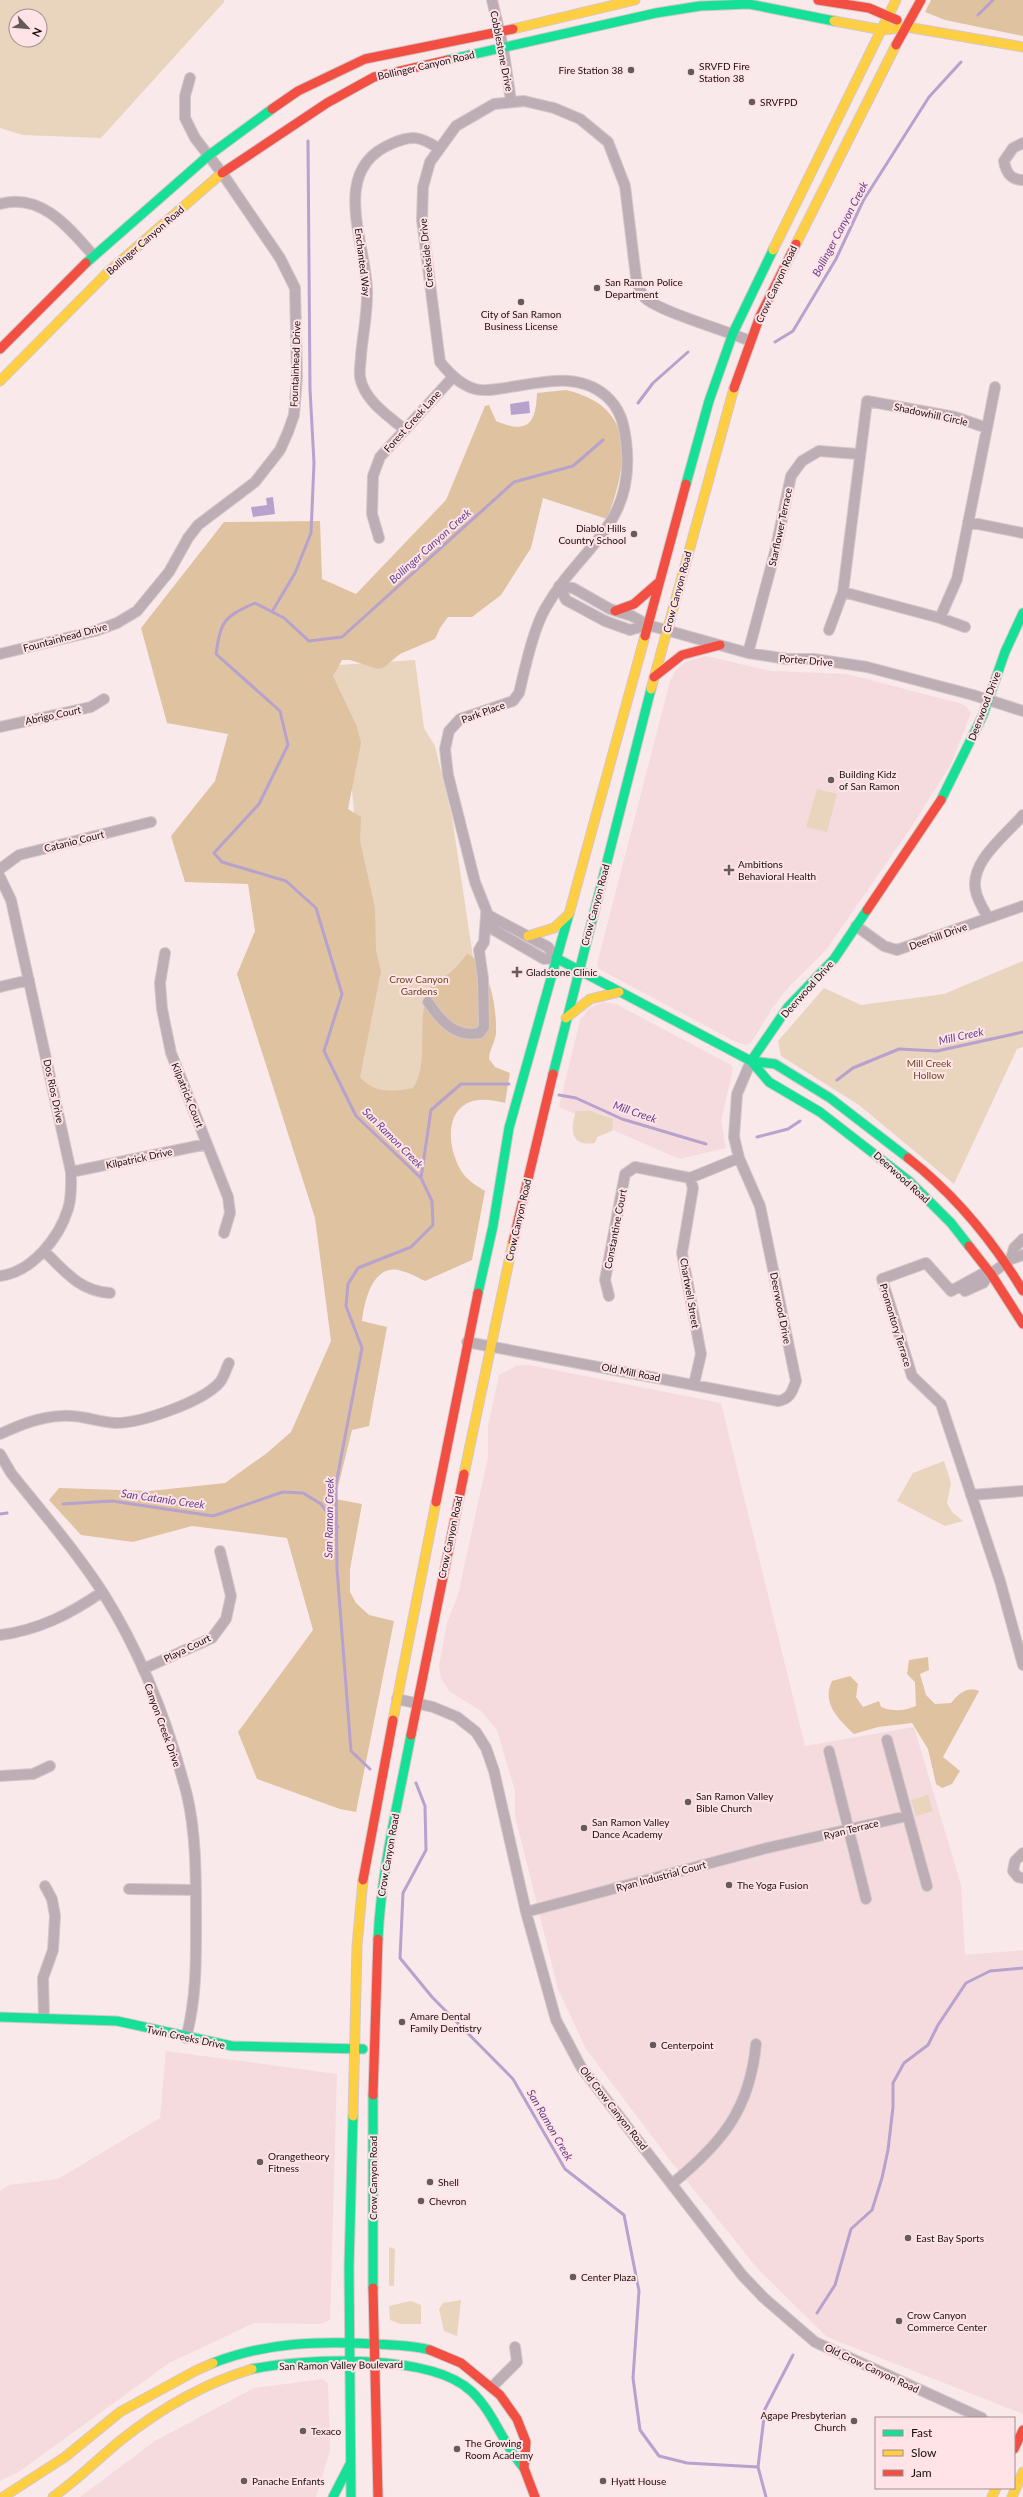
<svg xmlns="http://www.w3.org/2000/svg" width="1023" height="2497" font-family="Lato,sans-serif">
<rect width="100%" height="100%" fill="#f9e9eb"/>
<path fill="#f5dbde" d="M 706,656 L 771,671 L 847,674 L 962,704 L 967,707 L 971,713 L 951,764 L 912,826 L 826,950 L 788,988 L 773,1007 L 751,1043 L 746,1045 L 734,1041 L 599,969 L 597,964 L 670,681 L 676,670 L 685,662 Z
M 603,1002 L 616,1004 L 731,1065 L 733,1069 L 721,1121 L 726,1148 L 680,1159 L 559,1107 L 580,1020 L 589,1008 Z
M 529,1365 L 721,1403 L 805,1746 L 914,1727 L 961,1885 L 965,1955 L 1023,1950 L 1023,2414 L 827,2337 L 758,2269 L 673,2164 L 586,2049 L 558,1989 L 515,1816 L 515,1791 L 497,1730 L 481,1711 L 449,1691 L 441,1678 L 439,1666 L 447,1623 L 458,1595 L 488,1457 L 488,1426 L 499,1375 L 516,1366 Z
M 166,2051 L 337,2074 L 330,2320 L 320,2324 L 254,2323 L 169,2363 L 20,2471 L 0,2481 L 0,2191 L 9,2185 L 58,2179 L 160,2118 Z
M 323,2379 L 328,2384 L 330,2450 L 316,2497 L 80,2497 L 155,2441 L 254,2388 Z"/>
<path fill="#e9d4be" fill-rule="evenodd" d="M 0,0 L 224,0 L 224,2 L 101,138 L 23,135 L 0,128 ZM 16,16 L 40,16 L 40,40 L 16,40 Z
M 415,660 L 424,728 L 435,746 L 452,817 L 479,997 L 412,1106 L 350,1096 L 365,929 L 349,758 L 323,666 Z
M 817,789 L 837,794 L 827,832 L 806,827 Z
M 1023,961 L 1023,1047 L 1017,1049 L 954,1184 L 859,1105 L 781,1056 L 778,1041 L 824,988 L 861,1005 L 944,994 Z
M 576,1111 L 590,1111 L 613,1119 L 612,1131 L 597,1137 L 595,1143 C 570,1147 570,1129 576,1111 Z
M 944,1461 L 951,1483 L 947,1503 L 952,1512 L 963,1521 L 945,1526 L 897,1501 L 913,1473 Z
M 928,1795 L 933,1811 L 916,1816 L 911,1800 Z
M 389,2247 L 395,2249 L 394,2286 L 389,2286 Z
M 461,2300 L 457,2336 L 444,2331 L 439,2309 L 443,2303 Z
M 411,2301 L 421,2305 L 421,2324 L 400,2324 L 390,2320 L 389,2306 Z"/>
<path fill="#dfc2a0" d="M 931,0 L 1023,0 L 1023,36 L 945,20 L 925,12 Z
M 566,390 C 638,407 628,463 607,519 L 543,498 L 531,548 L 501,595 L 472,617 L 448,617 L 440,628 L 435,639 L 400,654 L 383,668 L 378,669 L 350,660 L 342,660 L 333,676 L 357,727 L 361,743 L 348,809 L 361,817 L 360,841 L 375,908 L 376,951 L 381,971 L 360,1077 C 374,1094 394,1092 413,1088 C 430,1064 416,1020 428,992 C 432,981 443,979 451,972 C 457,967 462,960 467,954 C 490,962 497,1010 496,1032 C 496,1041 489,1050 489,1059 L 495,1067 L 510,1073 L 505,1103 C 494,1100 476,1097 466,1104 C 443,1117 450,1154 462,1172 C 467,1180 477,1186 485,1191 L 472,1260 L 425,1281 C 417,1277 408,1272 398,1270 C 372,1265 364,1303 362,1321 L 387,1327 L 369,1426 L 352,1430 L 335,1499 L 362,1504 L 350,1569 L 350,1592 L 356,1603 L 369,1615 L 394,1621 L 356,1812 L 340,1809 L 257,1779 L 238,1732 L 313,1630 L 287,1538 L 192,1526 L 133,1542 L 81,1535 L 49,1500 L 59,1488 L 150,1491 L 225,1483 L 267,1453 L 291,1432 L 331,1341 L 315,1218 L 237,974 L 255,931 L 248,884 L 185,882 L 171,836 L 215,781 L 228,734 L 167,723 L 141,628 L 224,522 L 320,521 L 322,579 L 356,594 L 446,500 L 485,406 L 489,405 L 496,421 C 527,434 536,425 537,393 Z
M 928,1657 L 929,1670 L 920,1674 L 926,1695 L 935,1704 L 951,1703 C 958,1694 967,1686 979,1691 L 943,1757 L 960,1771 L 952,1784 L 942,1788 L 936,1784 L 928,1749 L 912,1723 L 878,1727 L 854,1734 C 839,1720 821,1703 832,1681 L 850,1676 L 858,1684 L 856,1697 L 863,1707 L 879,1701 L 881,1707 C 894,1712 903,1711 916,1706 L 915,1682 L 907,1674 L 909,1660 Z"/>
<path fill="#b6a2cd" d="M 529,401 L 530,413 L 511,415 L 510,404 Z
M 273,497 L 275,514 L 253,517 L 251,507 L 267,505 L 266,498 Z"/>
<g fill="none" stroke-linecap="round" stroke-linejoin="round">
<path stroke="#b6a2cd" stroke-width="3" d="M 978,15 L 993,0
M 775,342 L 793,331 L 836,259 L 863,201 L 929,97 L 961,62
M 638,403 L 653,383 L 688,352
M 273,610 L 295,573 L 311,533 L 314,463 L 310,389 L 308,141
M 837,1080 L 853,1068 L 899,1049 L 937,1051 L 1023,1032
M 559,1095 L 576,1098 L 622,1119 L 706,1144
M 757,1137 L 788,1129 L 800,1121
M 421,1178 L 431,1110 L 461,1084 L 509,1084
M 63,1504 L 112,1501 L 213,1516 L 283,1492 L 303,1493 L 321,1504 L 338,1527
M 0,1514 L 7,1513
M 370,1769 L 351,1751 L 337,1569 L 336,1484 L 362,1348 L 346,1306 L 348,1284 L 358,1268 L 411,1247 L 433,1225 L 432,1201 L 421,1178 L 356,1116 L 324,1051 L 342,994 L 316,908 L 286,881 L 222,862 L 214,853 L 259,804 L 288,745 L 280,711 L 216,654 C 221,620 224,617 255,603 L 284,618 L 309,641 L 342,637 L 514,482 L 573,466 L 603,440
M 416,1783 L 425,1806 L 426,1850 L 403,1893 L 400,1958 L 432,1997 L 513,2079 L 565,2169 L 624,2215 L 639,2291 L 633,2378 L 640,2430 L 659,2456 L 687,2463 L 758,2467 L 766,2497
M 817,2313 L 835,2285 L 851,2229 L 872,2210 L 882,2178 L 888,2150 L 893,2107 L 893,2083 L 904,2063 L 928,2045 L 938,2025 L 966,1983 L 990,1971 L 1023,1968
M 758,2467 L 765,2409 L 793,2355"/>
<defs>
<path id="street" d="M 492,0 L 503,47 L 511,101
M 1023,143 L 1013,148 L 1004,161 C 1006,173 1011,180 1023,180
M 0,204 C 41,192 69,228 93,255
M 987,428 L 995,387
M 404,429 C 387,415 364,400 360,377 C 359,370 361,362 361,355 C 363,333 368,311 367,289 C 365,240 330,170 391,144 C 411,135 420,136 438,148
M 968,522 L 1023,533
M 379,538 L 372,514 L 373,476 L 380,457 L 453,377
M 559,586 L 573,588 L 610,609 L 632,616 L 648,625 L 748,653 L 787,659 L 814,659 L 867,667 L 973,695 L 1023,711
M 559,586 L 566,600 L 605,621 L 630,630 L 648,625
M 940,618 L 965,627
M 829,630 L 843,592 L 867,401 L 955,417 L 987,428 L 957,579 L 940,618 L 843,592
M 748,653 L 775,552 L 791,476 L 802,461 L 819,451 L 858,454
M 0,654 L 95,631 L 117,623 L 137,611 L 169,572 L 188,538 L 198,525 L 255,482 L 280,450 L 288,432 L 294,415 L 297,377 L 295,288 L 280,258 L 222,173 L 195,138 L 185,118 L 185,96 L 190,78
M 0,727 L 91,707 L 104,699
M 0,869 L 19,855 L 151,822
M 0,877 L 11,900 L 71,1172 C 71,1184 72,1197 68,1209 C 59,1238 32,1272 0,1276
M 486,914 L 548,947 L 556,958
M 988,918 C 984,910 978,901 976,892 C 968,863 1006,835 1023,815
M 856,926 L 884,946 L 897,950 L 1023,906
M 165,953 L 160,983 L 162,1009 L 171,1053 L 228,1197 L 230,1213 L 224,1233
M 556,958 L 544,959 L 494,930 L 475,882 L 448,775 L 445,749 L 449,731 L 460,719 L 513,701 L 519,693 C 525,668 533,630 545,609 C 580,546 637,526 626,441 C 624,424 620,408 606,396 C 577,371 539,383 505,388 C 495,389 485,392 475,389 C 460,385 449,373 440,362 L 422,220 L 423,187 L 430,162 L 456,126 L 494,104 L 524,101 L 554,108 L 580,119 L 608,142 L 625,186 L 636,277 C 638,284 639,291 644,297 C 657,311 728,331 750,341
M 0,987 L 29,980
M 428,1002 C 441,1021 455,1038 480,1033 L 484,1027 L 483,979 L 479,950 L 484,942 L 486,916
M 71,1172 L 207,1144
M 690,1178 L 693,1188 L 682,1253 L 701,1354 L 694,1384
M 44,1251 C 65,1271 79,1291 110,1293
M 1011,1259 L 1014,1248 L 1023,1239
M 988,1276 L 982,1274 L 951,1291 L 926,1263 L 882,1279 L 912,1376 L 941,1404 L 1000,1581 L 1023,1665
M 961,1287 L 965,1291 L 983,1283 L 988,1276 L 1011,1259 L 1023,1255
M 609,1296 L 605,1280 L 625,1174 L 635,1167 L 690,1178 L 739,1158
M 467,1342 L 778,1401 C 790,1399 792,1392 796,1381 L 760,1206 L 739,1158 L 734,1137 L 737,1094 L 751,1061
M 0,1434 C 20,1425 39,1417 61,1416 C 80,1414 97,1422 116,1423 C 141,1423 203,1402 220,1382 C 224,1377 226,1369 229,1363
M 0,1454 L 11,1473 C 42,1512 76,1551 103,1593 C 141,1653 169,1726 187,1795 C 196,1833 196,1876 196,1915 C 196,1957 197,1997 186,2038
M 971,1495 L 1023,1491
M 0,1635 C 39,1630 70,1614 102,1592
M 143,1669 L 212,1638 L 226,1619 L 231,1596 L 220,1551
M 397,1699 L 433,1707 L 457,1717 L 476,1732 L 486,1748 L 494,1771 L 526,1912 L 556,2020 L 581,2067 L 742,2275 L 764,2298 L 815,2342 L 982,2418
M 887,1740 L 927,1886
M 829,1751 L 866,1899
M 0,1776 L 33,1774 L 50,1766
M 1023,1853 L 1015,1861 L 1013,1871 L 1018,1877 L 1023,1878
M 129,1889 L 196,1890
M 526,1912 L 763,1849 L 907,1816
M 44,2017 L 43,1978 L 53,1950 L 55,1916 L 52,1899 L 45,1886
M 673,2183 C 722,2143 750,2109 756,2044
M 492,2387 L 517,2362 L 515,2347"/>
<path id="fast" d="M 448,60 L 656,13 L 700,6 L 749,4 L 834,21
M 86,263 L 208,156 L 272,109
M 686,484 L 709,401 L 733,333 L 773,250
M 941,800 L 983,715 L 1005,652 L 1023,613
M 556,958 L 751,1061 L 775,1064 L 830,1098 L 908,1158
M 751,1061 L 788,1007 L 834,959 L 867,910
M 751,1061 L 769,1082 L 820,1112 L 909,1181 L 951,1223 L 969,1246
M 553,1074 L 651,689
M 478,1293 L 493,1226 L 509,1128 L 569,914
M 378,1939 C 381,1871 398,1803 411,1735
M 0,2017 L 117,2021 L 232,2046 L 363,2049
M 373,2095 L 373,2288
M 213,2363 C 266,2342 320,2341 375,2344 C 393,2345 413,2345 430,2350
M 252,2369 C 305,2358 430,2353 471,2391 C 494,2412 503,2445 524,2468
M 333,2497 L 350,2464
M 351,2497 L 349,2267 L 353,2116"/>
<path id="slow" d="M 834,21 L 883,30 L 907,27 L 1023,47
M 513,29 L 635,0
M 796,244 L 896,45
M 773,250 L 896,0
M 0,381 L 108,272 L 222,173
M 651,689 L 734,388
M 569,914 L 645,636
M 528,936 L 554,928 L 569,914
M 566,1018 L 590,999 L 619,992
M 464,1474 L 513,1242
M 393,1720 L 436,1502
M 353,2116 L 357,1946 L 363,1880
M 3,2497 L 65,2457 L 120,2412 L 195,2371 L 213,2363
M 53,2497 C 77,2480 98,2459 121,2440 C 159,2410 205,2383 252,2369
M 992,2497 L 996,2488
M 1012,2497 L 1023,2472"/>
<path id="jam" d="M 818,0 L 869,8 L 897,20
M 896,45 L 921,0
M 272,109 L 298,91 L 365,59 L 513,29
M 222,173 L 327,103 L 374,77 L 448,60
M 0,349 L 86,263
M 734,388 L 760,316 L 796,244
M 615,611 L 634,604 L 658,583
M 645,636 L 686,484
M 654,677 L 682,655 L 720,645
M 867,910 L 941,800
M 908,1158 C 954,1194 993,1241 1023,1291
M 513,1242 L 553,1074
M 969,1246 L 991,1274 L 1023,1324
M 436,1502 L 478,1293
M 411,1735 L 464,1474
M 363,1880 L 393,1720
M 373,2095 L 378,1939
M 373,2288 L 378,2497
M 430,2350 L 461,2363 L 500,2395 L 517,2419 L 526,2442 L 524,2468 L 535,2497
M 1014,2449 L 1023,2430"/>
</defs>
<use href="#street" stroke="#d3c8c9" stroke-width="12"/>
<use href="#fast" stroke="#d3c8c9" stroke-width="11"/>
<use href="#slow" stroke="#d3c8c9" stroke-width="11"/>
<use href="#jam" stroke="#d3c8c9" stroke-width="11"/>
<use href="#street" stroke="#bdadb5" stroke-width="10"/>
<use href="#fast" stroke="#16e098" stroke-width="9"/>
<use href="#slow" stroke="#ffcf43" stroke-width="9"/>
<use href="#jam" stroke="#f24e42" stroke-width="9"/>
</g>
<g fill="#655b5c" stroke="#ffe3e6" stroke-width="1.5">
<circle cx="631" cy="70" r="4"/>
<circle cx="691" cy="72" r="4"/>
<circle cx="752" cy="102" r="4"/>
<circle cx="597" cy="288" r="4"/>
<circle cx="521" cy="302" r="4"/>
<circle cx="634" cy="534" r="4"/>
<circle cx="831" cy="780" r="4"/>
<path d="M727 864h4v4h4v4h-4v4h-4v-4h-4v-4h4z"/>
<path d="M515 966h4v4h4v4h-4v4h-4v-4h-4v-4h4z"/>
<circle cx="688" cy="1802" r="4"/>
<circle cx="584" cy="1828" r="4"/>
<circle cx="729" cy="1885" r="4"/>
<circle cx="402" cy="2022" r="4"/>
<circle cx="653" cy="2045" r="4"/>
<circle cx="260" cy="2162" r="4"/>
<circle cx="430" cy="2182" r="4"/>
<circle cx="421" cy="2201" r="4"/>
<circle cx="908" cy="2238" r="4"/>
<circle cx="573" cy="2277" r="4"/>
<circle cx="899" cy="2321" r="4"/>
<circle cx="854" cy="2421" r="4"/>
<circle cx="303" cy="2431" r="4"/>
<circle cx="457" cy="2449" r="4"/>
<circle cx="244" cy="2481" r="4"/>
<circle cx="603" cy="2481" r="4"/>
</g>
<g text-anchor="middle" stroke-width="4" stroke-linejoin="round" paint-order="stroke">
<g font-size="10" fill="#160e0f" stroke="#ffe3e6">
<text transform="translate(502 51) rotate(79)" y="4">Cobblestone Drive</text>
<text transform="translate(426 65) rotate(-13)" y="4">Bollinger Canyon Road</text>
<text transform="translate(145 240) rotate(-41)" y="4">Bollinger Canyon Road</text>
<text transform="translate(426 253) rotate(-96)" y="4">Creekside Drive</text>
<text transform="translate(363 262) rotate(83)" y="4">Enchanted Way</text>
<text transform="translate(776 284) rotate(-65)" y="4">Crow Canyon Road</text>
<text transform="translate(295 364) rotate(-88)" y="4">Fountainhead Drive</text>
<text transform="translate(931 414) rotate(12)" y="4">Shadowhill Circle</text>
<text transform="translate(412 421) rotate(-48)" y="4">Forest Creek Lane</text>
<text transform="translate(780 527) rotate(-78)" y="4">Starflower Terrace</text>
<text transform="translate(677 592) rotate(-75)" y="4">Crow Canyon Road</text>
<text transform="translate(65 637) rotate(-15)" y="4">Fountainhead Drive</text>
<text transform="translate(806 660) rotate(5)" y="4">Porter Drive</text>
<text transform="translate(984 706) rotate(-69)" y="4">Deerwood Drive</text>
<text transform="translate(483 712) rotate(-20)" y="4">Park Place</text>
<text transform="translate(53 715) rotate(-12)" y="4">Abrigo Court</text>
<text transform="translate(74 841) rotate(-14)" y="4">Catanio Court</text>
<text transform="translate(595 905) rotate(-75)" y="4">Crow Canyon Road</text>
<text transform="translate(938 936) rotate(-20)" y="4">Deerhill Drive</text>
<text transform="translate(807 989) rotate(-48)" y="4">Deerwood Drive</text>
<text transform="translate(54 1091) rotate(78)" y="4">Dos Rios Drive</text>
<text transform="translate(188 1095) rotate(68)" y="4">Kilpatrick Court</text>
<text transform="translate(139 1158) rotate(-12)" y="4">Kilpatrick Drive</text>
<text transform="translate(902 1177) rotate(42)" y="4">Deerwood Road</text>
<text transform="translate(518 1220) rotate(-77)" y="4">Crow Canyon Road</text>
<text transform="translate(615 1229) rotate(-79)" y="4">Constantine Court</text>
<text transform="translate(690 1293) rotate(80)" y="4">Chartwell Street</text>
<text transform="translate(781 1308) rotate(79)" y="4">Deerwood Drive</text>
<text transform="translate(896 1325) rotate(73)" y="4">Promontory Terrace</text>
<text transform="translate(631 1372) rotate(11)" y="4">Old Mill Road</text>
<text transform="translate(450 1537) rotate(-78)" y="4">Crow Canyon Road</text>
<text transform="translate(187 1648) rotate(-26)" y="4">Playa Court</text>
<text transform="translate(163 1725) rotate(70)" y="4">Canyon Creek Drive</text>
<text transform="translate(851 1829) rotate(-14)" y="4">Ryan Terrace</text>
<text transform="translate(388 1855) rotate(-80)" y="4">Crow Canyon Road</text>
<text transform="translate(661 1876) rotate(-15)" y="4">Ryan Industrial Court</text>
<text transform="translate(186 2037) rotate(12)" y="4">Twin Creeks Drive</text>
<text transform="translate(614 2108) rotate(52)" y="4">Old Crow Canyon Road</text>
<text transform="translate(373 2178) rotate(-90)" y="4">Crow Canyon Road</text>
<text transform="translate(341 2365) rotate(-1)" y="4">San Ramon Valley Boulevard</text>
<text transform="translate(872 2368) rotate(25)" y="4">Old Crow Canyon Road</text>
</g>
<g font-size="10" fill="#160e0f" stroke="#ffe3e6" text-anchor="start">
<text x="699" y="70">SRVFD Fire<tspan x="699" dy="12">Station 38</tspan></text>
<text x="623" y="74" text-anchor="end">Fire Station 38</text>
<text x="760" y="106">SRVFPD</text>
<text x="605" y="286">San Ramon Police<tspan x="605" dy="12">Department</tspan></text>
<text x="521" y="318" text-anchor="middle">City of San Ramon<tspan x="521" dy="12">Business License</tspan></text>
<text x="626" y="532" text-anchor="end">Diablo Hills<tspan x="626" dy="12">Country School</tspan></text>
<text x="839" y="778">Building Kidz<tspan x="839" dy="12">of San Ramon</tspan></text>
<text x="738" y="868">Ambitions<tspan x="738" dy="12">Behavioral Health</tspan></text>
<text x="526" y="976">Gladstone Clinic</text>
<text x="696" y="1800">San Ramon Valley<tspan x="696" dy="12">Bible Church</tspan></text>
<text x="592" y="1826">San Ramon Valley<tspan x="592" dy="12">Dance Academy</tspan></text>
<text x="737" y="1889">The Yoga Fusion</text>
<text x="410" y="2020">Amare Dental<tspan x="410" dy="12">Family Dentistry</tspan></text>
<text x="661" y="2049">Centerpoint</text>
<text x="268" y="2160">Orangetheory<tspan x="268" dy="12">Fitness</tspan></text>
<text x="438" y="2186">Shell</text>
<text x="429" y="2205">Chevron</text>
<text x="916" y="2242">East Bay Sports</text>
<text x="581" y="2281">Center Plaza</text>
<text x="907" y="2319">Crow Canyon<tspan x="907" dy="12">Commerce Center</tspan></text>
<text x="846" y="2419" text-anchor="end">Agape Presbyterian<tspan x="846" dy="12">Church</tspan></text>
<text x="311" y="2435">Texaco</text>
<text x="465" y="2447">The Growing<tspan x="465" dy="12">Room Academy</tspan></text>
<text x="252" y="2485">Panache Enfants</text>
<text x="611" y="2485">Hyatt House</text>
</g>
<g font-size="10" fill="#664b1b" stroke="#ffe3e6">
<text x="419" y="983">Crow Canyon<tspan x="419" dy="12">Gardens</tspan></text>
<text x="929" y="1067">Mill Creek<tspan x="929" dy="12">Hollow</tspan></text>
</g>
<g font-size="11" font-style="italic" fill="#644390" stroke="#ffe3e6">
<text transform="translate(840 229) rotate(-62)" y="4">Bollinger Canyon Creek</text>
<text transform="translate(430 546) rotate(-42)" y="4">Bollinger Canyon Creek</text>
<text transform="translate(961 1036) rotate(-12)" y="4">Mill Creek</text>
<text transform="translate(635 1112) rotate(19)" y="4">Mill Creek</text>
<text transform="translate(393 1138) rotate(45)" y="4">San Ramon Creek</text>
<text transform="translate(163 1499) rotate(8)" y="4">San Catanio Creek</text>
<text transform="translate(329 1518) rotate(-89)" y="4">San Ramon Creek</text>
<text transform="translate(550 2125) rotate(60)" y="4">San Ramon Creek</text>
</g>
</g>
<rect x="875" y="2417" width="140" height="72" fill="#ffe3e6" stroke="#a28e90"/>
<rect x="883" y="2430" width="20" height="6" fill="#16e098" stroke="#a28e90"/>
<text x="911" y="2437" font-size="12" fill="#160e0f">Fast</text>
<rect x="883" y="2450" width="20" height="6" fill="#ffcf43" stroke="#a28e90"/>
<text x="911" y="2457" font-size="12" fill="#160e0f">Slow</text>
<rect x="883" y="2470" width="20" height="6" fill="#f24e42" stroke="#a28e90"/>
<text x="911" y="2477" font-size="12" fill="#160e0f">Jam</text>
<g transform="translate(28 28) rotate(116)"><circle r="19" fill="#ffe3e6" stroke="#a28e90"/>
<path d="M0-3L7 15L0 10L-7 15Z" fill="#655b5c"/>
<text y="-6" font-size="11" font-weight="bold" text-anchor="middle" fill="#160e0f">N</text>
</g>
</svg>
